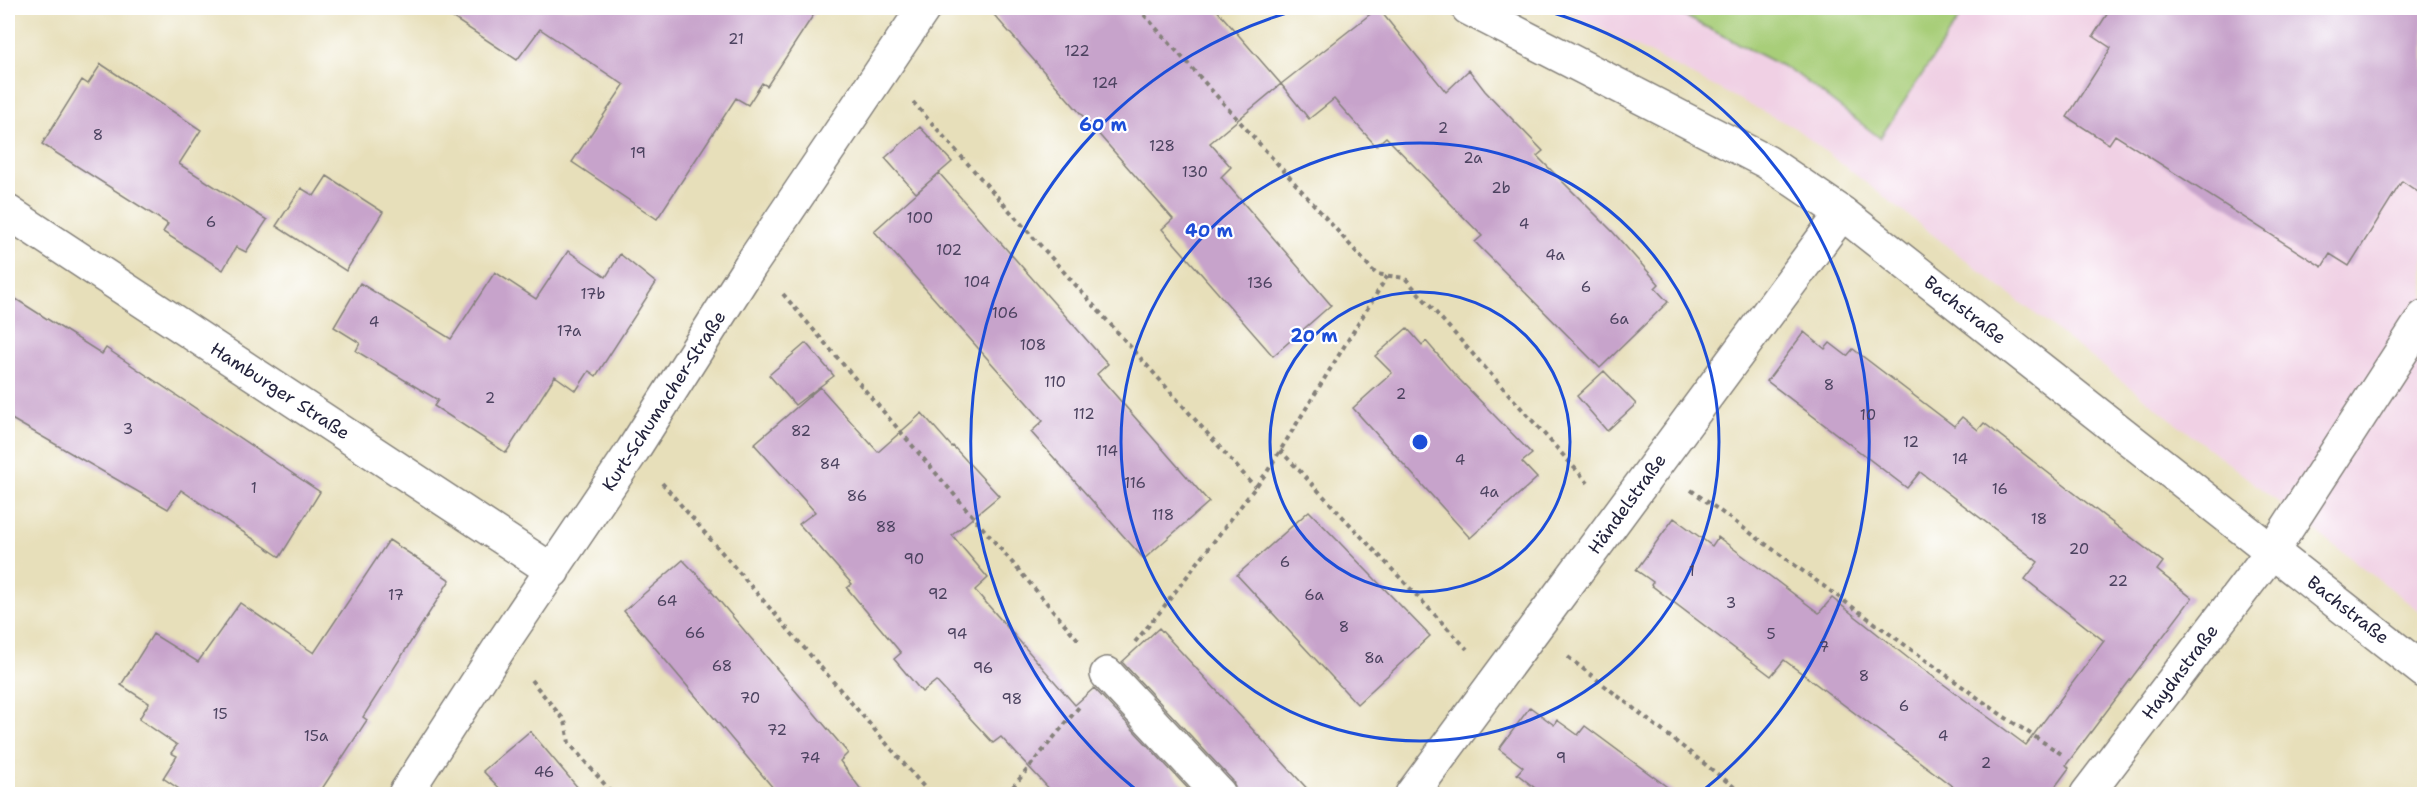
<svg xmlns="http://www.w3.org/2000/svg" width="2432" height="802" font-family="'Shantell Sans',sans-serif">
<rect width="100%" height="100%" fill="#fff"/>
<filter id="ink" filterUnits="userSpaceOnUse"><feTurbulence type="fractalNoise" baseFrequency=".0167" numOctaves="2"/><feDisplacementMap in="SourceGraphic" scale="12" xChannelSelector="R" yChannelSelector="G"/><feConvolveMatrix kernelMatrix="1 2 1 2 8 2 1 2 1" color-interpolation-filters="sRGB"/></filter>
<filter id="wash" filterUnits="userSpaceOnUse"><feTurbulence type="fractalNoise" baseFrequency=".008" numOctaves="4" result="noise"/><feDisplacementMap in="SourceGraphic" scale="24" xChannelSelector="R" yChannelSelector="G"/><feGaussianBlur stdDeviation="1.35" result="paint"/><feColorMatrix in="noise" values="0 0 0 0 0 0 0 0 0 0 0 0 0 0 0 0 0 1.4 0 .05"/><feComposite in="paint" operator="in"/></filter>
<g filter="url(#wash)">
<rect width="100%" height="100%" fill="#e7dfba"/>
<path fill="#f0d0e4" d="M 1561,8 L 2424,8 L 2424,615 L 1795,128 Z"/>
<path fill="#a8ce79" stroke="#65785a" stroke-width="1.5" d="M 1669,8 L 1966,8 L 1880,138 L 1795,73 Z"/>
<g id="blocks">
<path fill="#c7a3cb" d="M 438,8 L 818,8 L 767,86 L 762,83 L 748,105 L 736,98 L 657,219 L 572,162 L 624,85 L 540,29 L 517,60 Z
M 988,8 L 1215,8 L 1281,84 L 1210,143 L 1231,167 L 1221,177 L 1331,305 L 1273,356 L 1162,229 L 1173,219 Z
M 1378,8 L 1446,92 L 1469,70 L 1485,91 L 1543,151 L 1537,156 L 1612,231 L 1659,284 L 1655,288 L 1668,302 L 1600,368 L 1475,242 L 1482,236 L 1386,137 L 1376,146 L 1334,99 L 1309,119 L 1281,84 Z
M 2111,8 L 2424,8 L 2424,196 L 2402,181 L 2349,266 L 2330,254 L 2322,267 L 2115,135 L 2109,144 L 2067,117 L 2111,48 L 2093,36 Z
M 101,64 L 201,130 L 179,164 L 267,220 L 246,252 L 236,247 L 223,270 L 163,232 L 168,224 L 42,144 L 82,80 L 88,84 Z
M 920,127 L 952,162 L 916,193 L 885,158 Z
M 939,173 L 1108,364 L 1097,374 L 1209,502 L 1144,559 L 1031,432 L 1043,421 L 874,231 Z
M 327,176 L 383,212 L 346,271 L 276,226 L 301,188 L 314,196 Z
M 568,251 L 606,277 L 620,254 L 656,283 L 596,376 L 589,371 L 576,391 L 555,376 L 506,453 L 434,406 L 438,400 L 356,351 L 360,343 L 334,327 L 360,283 L 451,339 L 495,272 L 536,299 Z
M 8,294 L 102,354 L 106,348 L 320,492 L 280,557 L 181,490 L 168,509 L 8,417 Z
M 1407,328 L 1422,345 L 1426,341 L 1455,375 L 1532,454 L 1522,462 L 1537,478 L 1470,538 L 1353,408 L 1392,373 L 1375,356 Z
M 1804,332 L 1825,349 L 1830,343 L 1847,356 L 1853,349 L 1954,426 L 1962,417 L 1978,430 L 1984,423 L 2163,562 L 2157,570 L 2192,598 L 2066,765 L 2069,768 L 2049,795 L 1964,795 L 1784,660 L 1771,676 L 1651,585 L 1653,582 L 1636,570 L 1674,518 L 1712,546 L 1718,537 L 1819,613 L 1832,598 L 1908,658 L 2026,745 L 2104,641 L 2025,579 L 2038,562 L 1920,472 L 1907,488 L 1767,381 Z
M 806,343 L 834,376 L 795,405 L 769,375 Z
M 1604,371 L 1636,404 L 1607,431 L 1577,396 Z
M 820,387 L 878,452 L 922,413 L 952,447 L 953,446 L 999,496 L 952,535 L 988,578 L 975,590 L 1075,705 L 1094,688 L 1194,795 L 1055,795 L 1001,737 L 993,743 L 936,681 L 922,692 L 894,659 L 901,653 L 847,588 L 852,584 L 799,524 L 815,512 L 754,444 Z
M 1309,511 L 1430,636 L 1357,704 L 1237,575 Z
M 389,540 L 450,580 L 363,717 L 367,720 L 318,795 L 188,795 L 163,778 L 177,756 L 171,753 L 177,745 L 139,719 L 149,703 L 121,685 L 153,634 L 198,662 L 240,603 L 314,653 Z
M 683,560 L 712,590 L 711,591 L 848,753 L 840,761 L 865,795 L 779,795 L 624,611 Z
M 1159,628 L 1313,795 L 1237,795 L 1233,781 L 1122,662 Z
M 1530,707 L 1554,725 L 1557,720 L 1578,735 L 1585,726 L 1678,795 L 1544,795 L 1517,774 L 1523,767 L 1499,749 Z
M 530,731 L 584,795 L 506,795 L 483,771 Z"/>
</g>
</g>
<g filter="url(#ink)">
<use href="#blocks" fill-opacity="0" stroke="#84807a" stroke-width="1.5"/>
<g fill="none" stroke-linecap="round" stroke-linejoin="round">
<defs>
<path id="minor" d="M 1468,8 L 1767,162 L 1842,213 L 2424,671
M 8,212 L 553,571
M 1107,674 L 1219,794
M 405,794 L 502,644 L 633,450 L 750,266 L 924,8
M 1412,794 L 1842,213
M 2087,794 L 2273,550 L 2424,317"/>
</defs>
<use href="#minor" stroke="#84807a" stroke-width="36"/>
<path stroke="#84807a" stroke-width="4" stroke-dasharray="4.5 4.5" stroke-linecap="butt" d="M 1138,8 L 1376,274 L 1405,278 L 1588,483
M 913,102 L 1255,487
M 783,294 L 1080,642
M 1280,450 L 1467,649
M 662,483 L 930,794
M 1691,490 L 2003,716 L 2063,755
M 1135,642 L 1159,613 L 1267,472 L 1388,275
M 1568,657 L 1743,794
M 531,680 L 565,721 L 569,743 L 613,794
M 1007,794 L 1079,707"/>
<use href="#minor" stroke="#fff" stroke-width="33"/>
</g>
</g>
<g fill="none" stroke="#1d4ed8" stroke-width="3">
<circle cx="1420" cy="442" r="150"/>
<circle cx="1420" cy="442" r="299"/>
<path d="M1140 793A449 449 0 0 1 1304 8M1536 8A449 449 0 0 1 1700 793"/>
</g>
<g text-anchor="middle" stroke-width="4.5" stroke-linejoin="round" paint-order="stroke">
<g font-size="15" fill="#4b425f">
<text x="736" y="44">21</text>
<text x="1077" y="56">122</text>
<text x="1105" y="88">124</text>
<text x="1443" y="133">2</text>
<text x="98" y="140">8</text>
<text x="1162" y="151">128</text>
<text x="638" y="158">19</text>
<text x="1473" y="163">2a</text>
<text x="1195" y="177">130</text>
<text x="1501" y="193">2b</text>
<text x="920" y="223">100</text>
<text x="211" y="227">6</text>
<text x="1524" y="229">4</text>
<text x="949" y="255">102</text>
<text x="1555" y="260">4a</text>
<text x="977" y="287">104</text>
<text x="1260" y="288">136</text>
<text x="1586" y="292">6</text>
<text x="593" y="299">17b</text>
<text x="1005" y="318">106</text>
<text x="1619" y="324">6a</text>
<text x="374" y="327">4</text>
<text x="569" y="336">17a</text>
<text x="1033" y="350">108</text>
<text x="1055" y="387">110</text>
<text x="1829" y="390">8</text>
<text x="1401" y="399">2</text>
<text x="490" y="403">2</text>
<text x="1084" y="419">112</text>
<text x="1868" y="420">10</text>
<text x="128" y="434">3</text>
<text x="801" y="436">82</text>
<text x="1911" y="447">12</text>
<text x="1107" y="456">114</text>
<text x="1960" y="464">14</text>
<text x="1460" y="465">4</text>
<text x="830" y="469">84</text>
<text x="1135" y="488">116</text>
<text x="254" y="493">1</text>
<text x="2000" y="494">16</text>
<text x="1489" y="497">4a</text>
<text x="857" y="501">86</text>
<text x="1163" y="520">118</text>
<text x="2039" y="524">18</text>
<text x="886" y="532">88</text>
<text x="2079" y="554">20</text>
<text x="914" y="564">90</text>
<text x="1285" y="567">6</text>
<text x="1692" y="576">1</text>
<text x="2118" y="586">22</text>
<text x="938" y="599">92</text>
<text x="396" y="600">17</text>
<text x="1314" y="600">6a</text>
<text x="667" y="606">64</text>
<text x="1731" y="608">3</text>
<text x="1344" y="632">8</text>
<text x="695" y="638">66</text>
<text x="957" y="639">94</text>
<text x="1771" y="639">5</text>
<text x="1824" y="652">7</text>
<text x="1374" y="663">8a</text>
<text x="722" y="671">68</text>
<text x="983" y="673">96</text>
<text x="1864" y="681">8</text>
<text x="750" y="703">70</text>
<text x="1012" y="704">98</text>
<text x="1904" y="711">6</text>
<text x="220" y="719">15</text>
<text x="777" y="735">72</text>
<text x="316" y="741">15a</text>
<text x="1943" y="741">4</text>
<text x="810" y="763">74</text>
<text x="1561" y="763">9</text>
<text x="1986" y="768">2</text>
<text x="544" y="777">46</text>
</g>
<g font-size="18" fill="#22223b" stroke="#fff">
<text transform="translate(1965 310) rotate(38)" y="6">Bachstraße</text>
<text transform="translate(280 391) rotate(33)" y="6">Hamburger Straße</text>
<text transform="translate(664 401) rotate(-57)" y="6">Kurt-Schumacher-Straße</text>
<text transform="translate(1627 504) rotate(-54)" y="6">Händelstraße</text>
<text transform="translate(2348 610) rotate(38)" y="6">Bachstraße</text>
<text transform="translate(2180 672) rotate(-53)" y="6">Haydnstraße</text>
</g>
</g>
<circle cx="1420" cy="442" r="9" fill="#1d4ed8" stroke="#fff" stroke-width="3"/>
<g font-size="18" text-anchor="middle" font-weight="bold" fill="#1d4ed8" stroke="#fff" stroke-width="4.5" stroke-linejoin="round" paint-order="stroke">
<text x="1103" y="131">60 m</text>
<text x="1209" y="237">40 m</text>
<text x="1314" y="342">20 m</text>
</g>
<rect width="2432" height="802" fill="none" stroke="#fff" stroke-width="30"/>
</svg>
